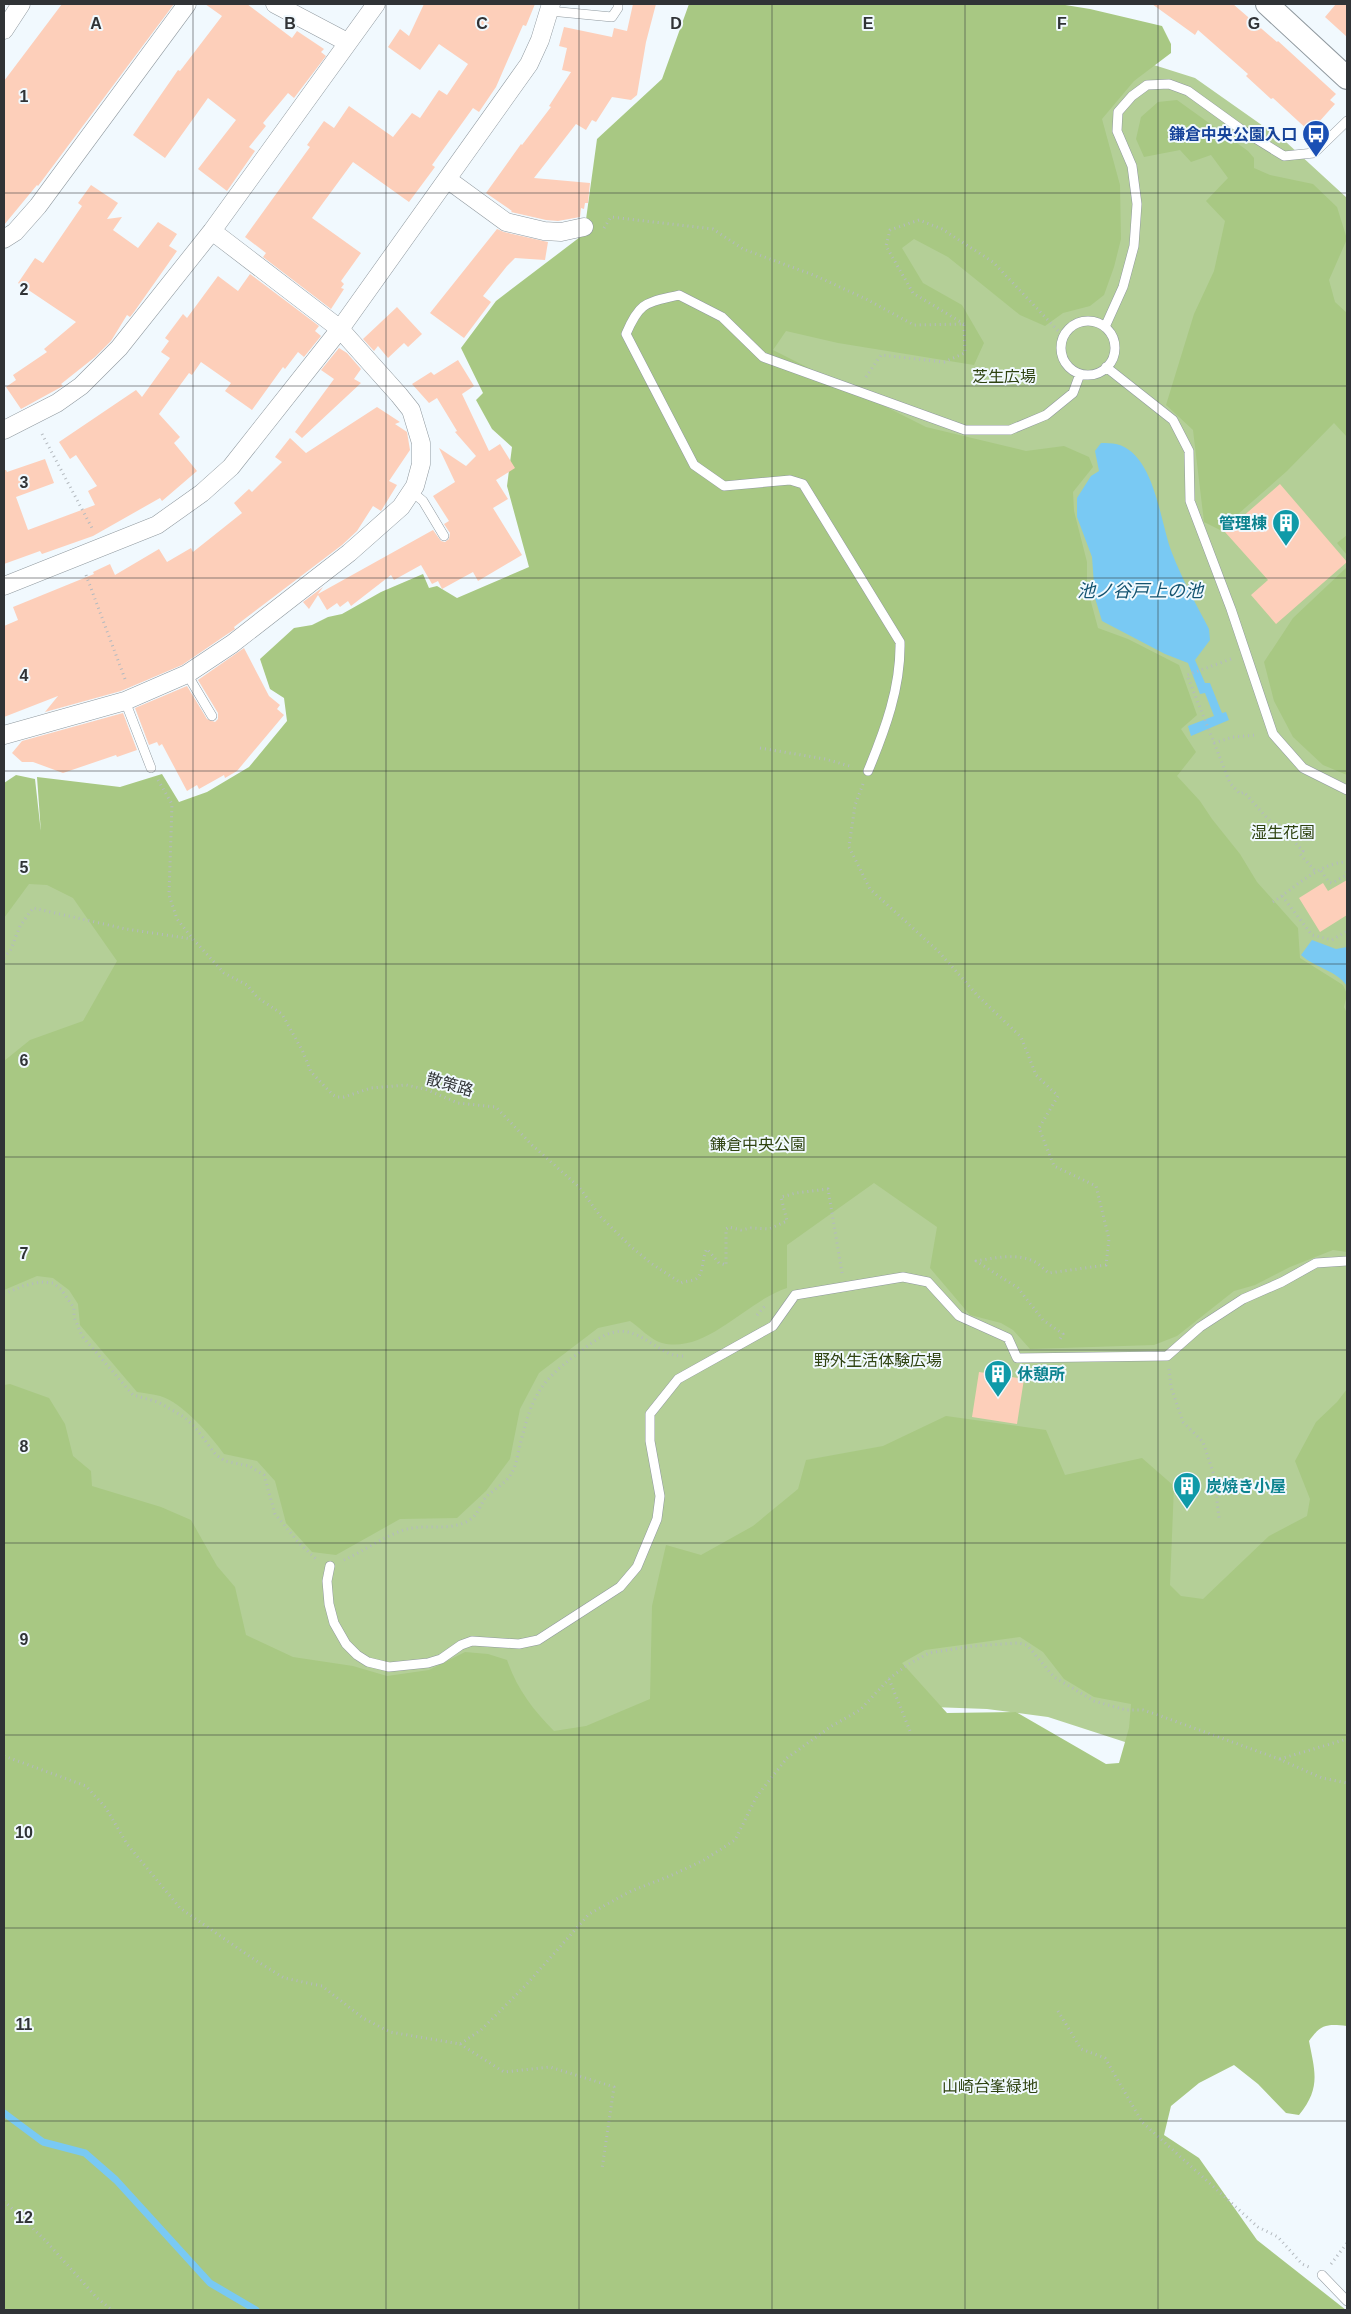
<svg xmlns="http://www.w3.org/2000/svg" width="1351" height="2314" font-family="Arial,'Noto Sans JP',sans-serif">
<rect width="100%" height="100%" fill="#f1f9fe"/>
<path fill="#b4cf97" d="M 1097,47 L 1195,78 L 1286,142 L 1347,198 L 1347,1777 L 1125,1742 L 1048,1717 L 987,1709 L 932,1707 L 4,1831 L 4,881 L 43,826 L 201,835 L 548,568 L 534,539 Z"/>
<path fill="#a8c883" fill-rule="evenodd" d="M 689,4 L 1059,4 L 1090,9 L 1162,26 L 1171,44 L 1171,53 L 1134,81 L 1102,119 L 1120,185 L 1121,239 L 1114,267 L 1104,295 L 1090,306 L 1063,313 L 1045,326 L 1020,315 L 948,257 L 914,239 L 902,248 L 923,283 L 962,305 L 984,343 L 974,365 L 838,343 L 786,331 L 773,350 L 926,427 L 1026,451 L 1064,446 L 1089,457 L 1093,467 L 1073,492 L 1074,511 L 1087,562 L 1087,587 L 1098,628 L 1128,639 L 1179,665 L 1197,715 L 1181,729 L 1196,752 L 1177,776 L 1200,801 L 1212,819 L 1240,854 L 1257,882 L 1298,928 L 1300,958 L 1343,985 L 1347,994 L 1344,1007 L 1347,1013 L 1347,1252 L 1333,1250 L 1290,1267 L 1255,1285 L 1234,1291 L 1177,1336 L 1154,1345 L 1030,1349 L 1013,1330 L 1001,1323 L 970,1315 L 930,1268 L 937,1227 L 874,1183 L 787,1245 L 787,1288 C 746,1301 707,1354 662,1343 C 651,1340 639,1327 630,1321 L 598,1328 L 539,1373 L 520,1409 L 510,1459 L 486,1491 L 457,1518 L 400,1519 L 336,1555 L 312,1552 L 286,1523 L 275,1481 L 257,1461 L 224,1454 C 211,1436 182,1402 160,1396 C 153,1394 144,1393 137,1392 L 80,1325 L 78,1304 L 69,1290 L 53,1278 L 37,1276 L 4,1290 L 4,1061 L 30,1040 L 83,1021 L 117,961 L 73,898 L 47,885 L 29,884 L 4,918 L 4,783 L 16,775 L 35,779 L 41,833 L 37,777 L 120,787 L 162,774 L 179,802 L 207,792 L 249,767 L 287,721 L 284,698 L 270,689 L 260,659 L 294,628 L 312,625 L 328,617 L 342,614 L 381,592 L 423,574 L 429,588 L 437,586 L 457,598 L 529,567 L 507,486 L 512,447 L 492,429 L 476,400 L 483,393 L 461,348 L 496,301 L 584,234 L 597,139 L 662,79 Z
M 1177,100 L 1248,151 L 1254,158 L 1254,168 L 1270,175 L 1313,184 L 1337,207 L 1347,239 L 1329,280 L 1335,302 L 1347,313 L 1347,437 L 1334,423 L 1287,471 L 1220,530 L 1204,522 L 1193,430 L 1166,405 L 1194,314 L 1214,271 L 1225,221 L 1206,201 L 1228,178 L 1211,155 L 1191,162 L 1180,150 L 1144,157 L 1136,139 L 1141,117 L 1158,102 Z
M 1347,535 L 1347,555 L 1337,543 Z
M 1347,567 L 1347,775 L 1323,765 L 1293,737 L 1274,701 L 1264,662 L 1293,618 Z
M 10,1384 L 49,1398 L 65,1424 L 73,1456 L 91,1471 L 92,1486 L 161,1507 L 191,1520 L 217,1566 L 235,1587 L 246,1635 L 293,1657 L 353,1666 L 387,1676 L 429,1670 L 465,1652 L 488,1654 L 507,1660 C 517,1689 533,1710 554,1731 L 586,1726 L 650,1699 L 652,1606 L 666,1545 L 701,1555 L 753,1526 L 798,1489 L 806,1460 L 883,1446 L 946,1416 L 1046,1430 L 1065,1475 L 1142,1458 L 1174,1486 L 1170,1585 L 1181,1596 L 1203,1599 L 1269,1536 L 1307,1516 L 1310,1499 L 1295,1461 L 1316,1422 L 1337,1402 L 1347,1389 L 1347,2026 C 1327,2024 1321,2024 1309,2041 C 1315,2072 1321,2088 1299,2115 L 1286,2113 L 1258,2084 L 1234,2065 L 1199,2083 L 1171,2106 L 1164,2135 L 1199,2158 L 1257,2240 L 1346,2310 L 4,2310 L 4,1385 ZM 1020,1637 L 1043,1652 L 1064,1679 L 1094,1697 L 1131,1704 L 1129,1728 L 1119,1763 L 1106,1764 L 1016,1712 L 947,1713 L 902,1663 L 925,1650 Z"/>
<path fill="#79c9f3" d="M 1101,443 C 1106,443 1112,443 1116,444 C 1155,453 1160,523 1172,553 C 1182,579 1196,604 1209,629 L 1210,640 L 1195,660 L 1205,683 L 1210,683 L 1222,713 L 1226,712 L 1229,720 L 1191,736 L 1188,726 L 1214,716 L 1205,693 L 1200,694 L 1188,663 L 1165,654 L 1102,621 L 1095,598 L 1092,557 L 1077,517 L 1077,498 L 1091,476 L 1099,471 L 1095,451 Z
M 1312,940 L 1336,949 L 1347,947 L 1347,986 C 1336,970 1315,968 1301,955 Z"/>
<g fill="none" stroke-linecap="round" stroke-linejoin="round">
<path stroke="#79c9f3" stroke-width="7" d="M 4,2113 L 43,2142 L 85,2153 L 116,2180 L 210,2283 L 256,2310"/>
</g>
<path fill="#fdcfba" d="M 62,4 L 174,4 L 38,186 L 37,185 L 4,225 L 4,81 Z
M 205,4 L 247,4 L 292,38 L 297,31 L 324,49 L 321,52 L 326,56 L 294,98 L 288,93 L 263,123 L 266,126 L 249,147 L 255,151 L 227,191 L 198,169 L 236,120 L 208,98 L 165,158 L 133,135 L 178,70 L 180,71 L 222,16 Z
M 424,4 L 535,4 L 526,26 L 523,25 L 496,87 L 479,112 L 473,108 L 432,165 L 435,167 L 409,202 L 353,162 L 312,218 L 361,253 L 341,281 L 344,284 L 341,288 L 344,289 L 331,309 L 263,257 L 266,253 L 245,237 L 310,147 L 307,145 L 324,121 L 334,128 L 349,106 L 393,137 L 412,113 L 420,118 L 439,90 L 447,95 L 468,64 L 439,44 L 420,70 L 388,47 L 400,29 L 409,36 Z
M 633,4 L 656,4 L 646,42 L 637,95 L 631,100 L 612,97 L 596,122 L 592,120 L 586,130 L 576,124 L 534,178 L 590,183 L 588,203 L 585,203 L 584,209 L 581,208 L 580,217 L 558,221 L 546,220 L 511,212 L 512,211 L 486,193 L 521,144 L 522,145 L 551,107 L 549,106 L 571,72 L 562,70 L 567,48 L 559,46 L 564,27 L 612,37 L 614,28 L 627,31 Z
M 1152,4 L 1233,4 L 1277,42 L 1278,41 L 1336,94 L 1330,100 L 1335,104 L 1310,132 L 1273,98 L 1271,99 L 1246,76 L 1248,74 L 1198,30 L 1195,35 Z
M 1336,4 L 1347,4 L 1347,37 L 1325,17 Z
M 91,185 L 118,203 L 107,219 L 122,217 L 113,230 L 138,248 L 158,222 L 177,234 L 169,246 L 177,251 L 134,312 L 130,317 L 127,315 L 111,341 L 95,357 L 61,384 L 63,386 L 21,409 L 6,387 L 16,380 L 13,375 L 47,352 L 44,349 L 76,322 L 18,283 L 35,258 L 43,263 L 82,206 L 78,203 Z
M 497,229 L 504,232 L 548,242 L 545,260 L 515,258 L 507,266 L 483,296 L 491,302 L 464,338 L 430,313 Z
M 250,274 L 319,326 L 315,331 L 321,336 L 304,357 L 298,352 L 285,369 L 283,367 L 252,410 L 225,391 L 231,383 L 201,362 L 192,375 L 189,373 L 159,414 L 180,437 L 174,443 L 197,471 L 162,501 L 160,498 L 93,536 L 42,554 L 40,551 L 4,564 L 4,470 L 6,470 L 7,472 L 45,459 L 54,483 L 16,497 L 28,530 L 95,505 L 88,491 L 97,486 L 76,455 L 70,459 L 59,442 L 136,390 L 142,397 L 170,358 L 161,352 L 169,341 L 165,338 L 183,314 L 187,318 L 218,276 L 238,291 Z
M 397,307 L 422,334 L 408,347 L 404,343 L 388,358 L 378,346 L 374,351 L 363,339 Z
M 339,348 L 347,353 L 361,369 L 354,379 L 361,383 L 302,438 L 295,432 L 334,379 L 321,370 Z
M 458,360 L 474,386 L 462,394 L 489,451 L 500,444 L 515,468 L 496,480 L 508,499 L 493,508 L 522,555 L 478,581 L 473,572 L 442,589 L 438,581 L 432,584 L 421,565 L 394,580 L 391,575 L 351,606 L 348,601 L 340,607 L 337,603 L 327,610 L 318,595 L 309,609 L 303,602 L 323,587 L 318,594 L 433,530 L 441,541 L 445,542 L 449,539 L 450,533 L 444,524 L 449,521 L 433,496 L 455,482 L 439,448 L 466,466 L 476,456 L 455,432 L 457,431 L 437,398 L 429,403 L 412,384 L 431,372 L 434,375 Z
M 377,407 L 400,422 L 395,424 L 407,432 L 410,450 L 389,481 L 397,485 L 381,511 L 373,506 L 357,531 L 342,545 L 234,627 L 235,629 L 226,635 L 182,665 L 121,691 L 45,712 L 58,696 L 4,717 L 4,626 L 18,620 L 13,607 L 94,574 L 93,572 L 110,564 L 115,575 L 159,549 L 167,562 L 191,548 L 193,552 L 242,513 L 234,503 L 249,489 L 252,492 L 282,462 L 275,457 L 290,438 L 306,453 Z
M 1280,484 L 1347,562 L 1276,624 L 1251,595 L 1268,580 L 1225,532 Z
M 244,648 L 269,696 L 280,705 L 277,709 L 284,715 L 237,771 L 225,778 L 224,775 L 199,789 L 197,785 L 187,791 L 162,744 L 159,746 L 157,742 L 149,745 L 135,708 L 187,686 L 207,719 L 215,722 L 218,719 L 218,713 L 198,680 Z
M 123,713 L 137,750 L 117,757 L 116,755 L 63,773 L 33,762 L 22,762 L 12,753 L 22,741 Z
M 1347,880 L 1347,915 L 1320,932 L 1299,898 L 1323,883 L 1328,891 Z
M 979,1372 L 1024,1379 L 1017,1424 L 972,1417 Z"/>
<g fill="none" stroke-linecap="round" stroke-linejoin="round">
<defs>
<path id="service" d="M 550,11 L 612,17 L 618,8 L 618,4
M1061 348a27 27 0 1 1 54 0a27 27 0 1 1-54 0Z
M 1105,327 L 1123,287 L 1134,246 L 1137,204 L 1132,166 L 1117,131 L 1118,112 L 1132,96 L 1147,85 L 1169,84 L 1188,91 L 1242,130 L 1284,156 L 1314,153 L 1347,121
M 1106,367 L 1173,420 L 1189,451 L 1190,501 L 1231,609 L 1273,734 L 1303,768 L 1347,790
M 411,491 L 423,501 L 444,536
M 187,674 L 212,716
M 125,701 L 151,768
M 868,771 C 885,730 901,687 900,642 L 803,484 L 790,480 L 724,486 L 694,465 L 626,334 C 640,301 646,303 679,295 L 722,317 L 763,357 L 965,430 L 1010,430 L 1046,415 L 1073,393 L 1080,374
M 330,1566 L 327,1581 L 329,1604 L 334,1623 L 346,1644 L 357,1655 L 368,1662 L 389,1667 L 428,1663 L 441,1659 L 461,1645 L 472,1641 L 519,1644 L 538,1640 L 620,1587 L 637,1567 L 657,1519 L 660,1496 L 650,1441 L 650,1414 L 678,1379 L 773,1326 L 795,1295 L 903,1277 L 928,1282 L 959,1316 L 1008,1338 L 1017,1358 L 1167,1356 L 1200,1327 L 1243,1299 L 1282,1282 L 1316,1263 L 1347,1261
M 1322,2275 L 1347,2301"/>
<path id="minor" d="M 275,4 L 347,42
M 4,30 L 21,4
M 447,179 L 506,222 L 544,231 L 561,232 L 584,227
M 4,239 L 15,232 L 38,206 L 187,4
M 4,430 L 57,403 L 81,386 L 119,348 L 212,231 L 376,4
M 4,586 L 157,525 L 202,493 L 231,467 L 340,329 L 529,64 L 540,40 L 551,4
M 4,735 L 125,701 L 187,674 L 232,644 L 349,553 L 401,507 L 415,486 L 421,464 L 421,443 L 411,410 L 399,395 L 340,329 L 212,231"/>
<path id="tertiary" d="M 1267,4 L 1347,78"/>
</defs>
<use href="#service" stroke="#90999f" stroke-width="10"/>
<use href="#minor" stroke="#90999f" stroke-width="19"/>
<use href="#tertiary" stroke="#90999f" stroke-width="24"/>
<path stroke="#b4babf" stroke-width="3" stroke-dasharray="1 4" stroke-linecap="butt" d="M 604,228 L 611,217 L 713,229 L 743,249 L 816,276 L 866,299 L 914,325 L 964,324
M 964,324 L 913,293 L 886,246 L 890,230 L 919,220 L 942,229 L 993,262 L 1064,337
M 866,377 L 881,355 L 944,362 L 965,353 L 964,324
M 42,434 L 93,530
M 86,575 L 125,679
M 1231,659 L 1187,675 L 1230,783 L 1240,794 L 1244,792 L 1276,828 L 1279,825 L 1303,851 L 1300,854 L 1317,873
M 1214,743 L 1233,737 L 1257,735
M 760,748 L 825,759 L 853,767
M 158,780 L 172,804 L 169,895 L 177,919 L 193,939 L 224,973 L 247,985 L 258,998 L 282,1014 L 303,1052 L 311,1072 L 333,1095 L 337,1097 L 344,1097 L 371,1088 L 406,1085 L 425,1089 L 458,1103 L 496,1107 L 532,1145 L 579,1187 L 601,1217 L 629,1245 L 652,1264 L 681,1283 C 685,1281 693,1281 696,1279 C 704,1274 702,1256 707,1249 L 719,1263 L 726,1265 L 726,1229 L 729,1227 L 741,1230 L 751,1228 L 769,1229 L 787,1221 L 781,1197 L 796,1193 L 828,1189 L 842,1273
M 863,784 L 855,805 L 849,847 L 870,889 L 938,951 L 978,996 L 1021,1037 L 1036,1075 L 1058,1096 L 1039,1128 L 1054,1166 L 1096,1186 L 1109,1239 L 1106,1265 L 1049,1273 C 1044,1270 1039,1263 1033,1261 C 1016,1253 994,1258 976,1261 L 1018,1288 L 1043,1320 L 1063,1334 L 1059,1341
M 1321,871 L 1329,882 L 1332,883 L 1345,876 L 1347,870
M 1282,896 L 1312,935 L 1332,940 L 1347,931
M 1273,902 C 1294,888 1321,862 1347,862
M 4,958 L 11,949 L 20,926 L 33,908 L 126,929 L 192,939
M 4,1294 L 23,1286 L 40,1282 L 53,1283 L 61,1289 L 74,1308 L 74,1317 L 82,1336 L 133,1395 L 158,1402 L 184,1417 L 195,1427 L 216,1455 L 225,1461 L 249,1466 L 264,1475 L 275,1514 L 299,1543 L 316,1559
M 757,1315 L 766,1305
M 1169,1369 L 1171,1387 L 1183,1422 L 1203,1442 L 1214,1475 L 1219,1518
M 344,1560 C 362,1552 394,1530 412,1528 C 432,1525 454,1531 471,1519 C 478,1514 481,1503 486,1497 C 494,1489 505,1484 511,1474 C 517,1465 518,1452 521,1441 C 532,1398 539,1382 576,1355 C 588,1346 600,1335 615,1332 C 643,1327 659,1358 685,1356
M 889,1679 L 910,1731
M 4,1756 L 86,1786 L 106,1808 L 127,1844 L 180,1908 L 252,1958 L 284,1978 L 322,1986 L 363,2018 L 390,2032 L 460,2044 L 481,2030 L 527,1984 L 589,1914 L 631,1891 L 670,1876 L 704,1860 L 735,1840 L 757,1796 L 787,1758 L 830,1727 L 860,1710 L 889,1679 L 907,1665 L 929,1653 L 973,1646 L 1018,1643 L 1027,1645 L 1054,1677 L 1094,1701 L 1126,1710 L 1143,1710 L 1158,1715 L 1279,1759 L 1322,1778 L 1347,1783
M 1280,1759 L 1347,1739
M 1058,2011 L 1081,2049 L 1105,2058 L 1142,2122 L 1258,2227 L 1278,2237 L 1302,2264 L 1309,2267
M 460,2044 L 504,2072 L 550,2067 L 614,2087 L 602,2169
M 4,2201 L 45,2240 L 97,2298 L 112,2310
M 1331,2264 L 1347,2243"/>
<use href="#service" stroke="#fff" stroke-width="9"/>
<use href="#minor" stroke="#fff" stroke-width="18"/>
<use href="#tertiary" stroke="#fff" stroke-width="22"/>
</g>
<path fill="none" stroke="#303336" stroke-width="1" stroke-opacity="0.55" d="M 193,4 L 193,2310M 386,4 L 386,2310M 579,4 L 579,2310M 772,4 L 772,2310M 965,4 L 965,2310M 1158,4 L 1158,2310M 4,193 L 1347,193M 4,386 L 1347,386M 4,578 L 1347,578M 4,771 L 1347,771M 4,964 L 1347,964M 4,1157 L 1347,1157M 4,1350 L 1347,1350M 4,1543 L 1347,1543M 4,1735 L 1347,1735M 4,1928 L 1347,1928M 4,2121 L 1347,2121"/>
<defs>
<symbol id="bus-pin" viewBox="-11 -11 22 30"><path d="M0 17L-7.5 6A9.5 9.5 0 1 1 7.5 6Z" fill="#1a4fb4" stroke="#f1f9fe"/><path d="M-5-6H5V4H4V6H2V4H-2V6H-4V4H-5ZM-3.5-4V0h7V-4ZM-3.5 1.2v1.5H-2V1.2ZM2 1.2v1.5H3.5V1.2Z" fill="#fff"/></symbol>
<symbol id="building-pin" viewBox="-11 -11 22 30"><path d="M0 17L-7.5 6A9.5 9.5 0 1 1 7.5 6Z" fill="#0f9aa8" stroke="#f1f9fe"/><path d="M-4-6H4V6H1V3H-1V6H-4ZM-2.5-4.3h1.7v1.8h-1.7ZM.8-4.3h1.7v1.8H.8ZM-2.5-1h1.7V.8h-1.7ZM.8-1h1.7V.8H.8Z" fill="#fff"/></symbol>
</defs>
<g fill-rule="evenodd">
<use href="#bus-pin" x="1300" y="118" width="32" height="43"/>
<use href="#building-pin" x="1270" y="507" width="32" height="43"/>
<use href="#building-pin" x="982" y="1358" width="32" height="43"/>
<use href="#building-pin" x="1171" y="1470" width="32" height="43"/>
</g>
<g text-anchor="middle" stroke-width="4" stroke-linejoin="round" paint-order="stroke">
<g font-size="16" font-weight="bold" fill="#164399" stroke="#f1f9fe" text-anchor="end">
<text x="1297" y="140">鎌倉中央公園入口</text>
</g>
<g font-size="16" fill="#2f4311" stroke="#f1f9fe">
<text x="1004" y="382">芝生広場</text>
<text x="1283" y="838">湿生花園</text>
<text x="758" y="1150">鎌倉中央公園</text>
<text x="878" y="1366">野外生活体験広場</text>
<text x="990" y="2092">山崎台峯緑地</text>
</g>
<g font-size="16" font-weight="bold" fill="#0d838f" stroke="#f1f9fe" text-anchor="start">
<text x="1267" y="529" text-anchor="end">管理棟</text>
<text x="1017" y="1380">休憩所</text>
<text x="1206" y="1492">炭焼き小屋</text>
</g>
<g font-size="16" fill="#303336" stroke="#f1f9fe">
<text transform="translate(450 1084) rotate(16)" y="6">散策路</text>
</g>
<g font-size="18" font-style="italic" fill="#135370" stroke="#f1f9fe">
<text x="1140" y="597">池ノ谷戸上の池</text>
</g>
</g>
<g font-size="16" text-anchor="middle" font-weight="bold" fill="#303336" stroke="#f1f9fe" stroke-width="4" stroke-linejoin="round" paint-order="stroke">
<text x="96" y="29">A</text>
<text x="290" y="29">B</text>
<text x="482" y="29">C</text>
<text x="676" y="29">D</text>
<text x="868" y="29">E</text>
<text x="1062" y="29">F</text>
<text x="1254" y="29">G</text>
<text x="24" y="102">1</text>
<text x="24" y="295">2</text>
<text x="24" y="488">3</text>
<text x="24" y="681">4</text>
<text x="24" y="873">5</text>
<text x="24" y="1066">6</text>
<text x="24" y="1259">7</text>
<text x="24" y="1452">8</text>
<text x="24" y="1645">9</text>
<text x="24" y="1838">10</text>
<text x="24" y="2030">11</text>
<text x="24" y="2223">12</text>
</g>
<rect width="1351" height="2314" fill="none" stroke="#303336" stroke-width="10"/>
</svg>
